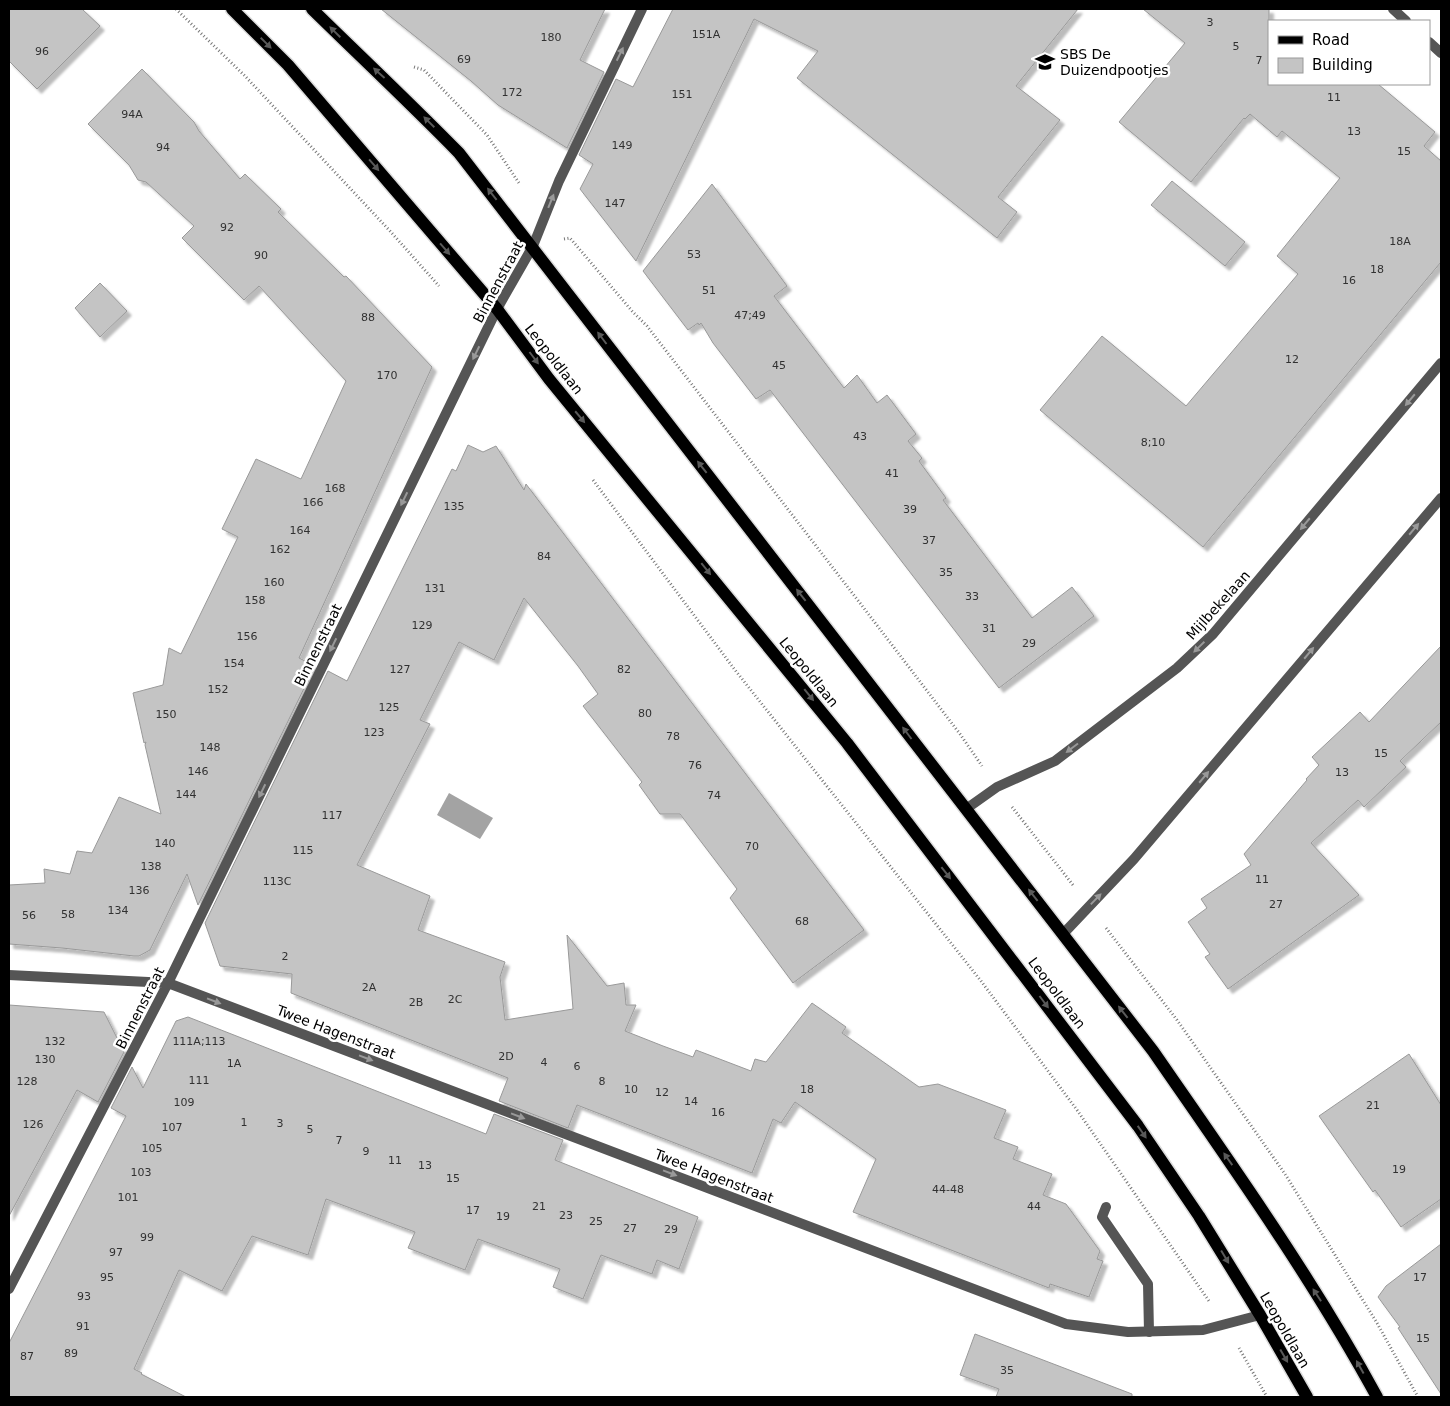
<svg xmlns="http://www.w3.org/2000/svg" width="1450" height="1406" font-family="'DejaVu Sans',sans-serif">
<defs>
<filter id="shadow"><feDropShadow dx="4.5" dy="4.5" stdDeviation="1" flood-color="#0004"/></filter>
</defs>
<rect width="100%" height="100%" fill="#fff"/>
<path fill="#a3a3a3" d="M 449,793 L 493,818 L 480,839 L 437,815 Z"/>
<path fill="#c4c4c4" stroke="#999" filter="url(#shadow)" d="M 9,9 L 82,9 L 100,26 L 37,89 L 9,61 Z
M 381,9 L 605,9 L 580,60 L 604,72 L 567,148 L 498,105 L 471,81 Z
M 673,9 L 1078,9 L 1016,86 L 1060,120 L 998,197 L 1017,212 L 997,238 L 797,78 L 818,51 L 754,19 L 636,261 L 580,189 L 593,164 L 579,155 L 616,79 L 633,87 Z
M 1143,9 L 1269,9 L 1269,84 L 1378,84 L 1435,132 L 1424,146 L 1441,161 L 1441,262 L 1203,547 L 1040,410 L 1102,336 L 1186,406 L 1298,274 L 1277,256 L 1340,178 L 1282,131 L 1277,137 L 1250,114 L 1245,119 L 1244,118 L 1191,182 L 1119,122 L 1185,43 Z
M 142,69 L 194,122 L 199,131 L 240,179 L 245,174 L 281,209 L 278,212 L 344,277 L 346,276 L 432,367 L 299,658 L 315,666 L 198,905 L 187,874 L 150,950 L 139,956 L 134,956 L 62,948 L 9,944 L 9,885 L 45,883 L 44,869 L 70,874 L 77,851 L 92,853 L 119,797 L 161,814 L 145,745 L 146,742 L 144,743 L 133,693 L 163,685 L 169,648 L 181,654 L 238,537 L 222,529 L 256,459 L 301,479 L 346,381 L 259,286 L 244,300 L 182,238 L 194,226 L 146,182 L 138,180 L 129,165 L 88,124 Z
M 1172,181 L 1245,242 L 1225,266 L 1151,205 Z
M 712,184 L 787,286 L 774,296 L 844,388 L 857,375 L 877,403 L 887,395 L 916,434 L 908,441 L 922,458 L 919,461 L 946,498 L 943,500 L 1032,618 L 1072,587 L 1094,616 L 999,688 L 770,390 L 756,399 L 713,343 L 701,323 L 699,325 L 698,323 L 688,330 L 643,271 Z
M 100,283 L 127,311 L 100,337 L 75,308 Z
M 468,445 L 483,452 L 496,446 L 524,490 L 526,484 L 864,930 L 793,983 L 730,898 L 737,889 L 680,814 L 660,814 L 639,785 L 642,782 L 583,706 L 598,694 L 578,666 L 524,598 L 494,660 L 459,642 L 420,720 L 430,724 L 357,865 L 430,896 L 418,930 L 505,962 L 500,977 L 505,1020 L 573,1009 L 567,935 L 607,986 L 624,983 L 626,1005 L 636,1005 L 625,1031 L 663,1046 L 693,1057 L 696,1050 L 751,1071 L 755,1059 L 766,1062 L 812,1003 L 846,1027 L 842,1033 L 919,1087 L 938,1084 L 1006,1110 L 994,1138 L 1018,1147 L 1013,1159 L 1052,1174 L 1043,1195 L 1066,1204 L 1100,1251 L 1097,1259 L 1103,1261 L 1089,1297 L 1050,1284 L 1049,1288 L 853,1212 L 876,1159 L 795,1102 L 781,1123 L 773,1119 L 752,1173 L 577,1105 L 568,1128 L 499,1101 L 508,1078 L 291,993 L 292,974 L 220,966 L 205,923 L 328,671 L 347,681 L 452,469 L 456,471 Z
M 1441,646 L 1441,722 L 1400,761 L 1406,767 L 1364,807 L 1358,800 L 1311,843 L 1359,895 L 1228,989 L 1205,957 L 1210,954 L 1188,922 L 1207,908 L 1201,899 L 1251,865 L 1244,854 L 1307,780 L 1306,779 L 1319,765 L 1312,757 L 1360,712 L 1369,722 Z
M 9,1005 L 104,1012 L 124,1052 L 98,1102 L 77,1090 L 9,1216 Z
M 188,1017 L 486,1134 L 494,1114 L 563,1140 L 555,1160 L 698,1217 L 679,1269 L 657,1260 L 652,1274 L 601,1255 L 583,1299 L 553,1287 L 560,1269 L 478,1239 L 465,1270 L 408,1248 L 415,1232 L 326,1199 L 308,1255 L 252,1236 L 222,1291 L 179,1270 L 134,1369 L 142,1373 L 141,1374 L 186,1397 L 9,1397 L 9,1343 L 126,1116 L 111,1108 L 132,1067 L 143,1088 L 176,1021 Z
M 1409,1054 L 1441,1105 L 1441,1199 L 1401,1227 L 1375,1190 L 1373,1192 L 1319,1116 Z
M 1441,1244 L 1441,1394 L 1398,1328 L 1400,1327 L 1378,1297 L 1386,1286 Z
M 975,1334 L 1132,1394 L 1132,1397 L 996,1397 L 999,1389 L 960,1375 Z"/>
<g fill="none" stroke-linecap="round" stroke-linejoin="round">
<defs>
<path id="primary" d="M 232,9 L 288,65 L 497,309 L 549,379 L 847,743 L 1138,1126 L 1199,1216 L 1260,1315 L 1307,1397
M 312,9 C 361,57 411,104 459,153 L 1153,1051 C 1231,1164 1311,1276 1377,1397"/>
</defs>
<use href="#primary" stroke="#dbdbdb" stroke-width="15"/>
<path stroke="#777" stroke-width="3" stroke-dasharray="1 2.5" stroke-linecap="butt" d="M 176,9 L 245,76 L 390,231 L 439,286
M 414,67 L 424,70 L 487,135 L 519,183
M 564,239 L 570,238 L 632,311 L 647,326 L 863,607 L 960,734 L 982,766
M 593,480 L 735,670 L 981,981 L 1077,1110 L 1209,1301
M 1012,807 L 1073,885
M 1106,928 L 1177,1020 L 1285,1174 L 1377,1323 L 1418,1397
M 1239,1348 L 1267,1397"/>
<path stroke="#555" stroke-width="10" d="M 1106,1207 L 1102,1217 L 1148,1284 L 1149,1332"/>
<path stroke="#555" stroke-width="10" d="M 1393,9 L 1406,21
M 1429,42 L 1441,53
M 966,809 L 997,787 L 1055,761 L 1177,668 L 1213,634 L 1441,363
M 1063,934 L 1134,859 L 1441,498
M 9,975 L 168,983 L 1066,1324 L 1128,1332 L 1203,1330 L 1260,1315
M 9,1289 L 168,983 L 497,309 L 533,246 L 559,181 L 642,9"/>
<use href="#primary" stroke="#000" stroke-width="12"/>
</g>
<defs><path id="oneway-solid" d="M-6-.8H1V-3.2L6.5 0L1 3.2V.8H-6Z" transform="scale(1.25)"/></defs>
<g fill="#595959">
<use href="#oneway-solid" transform="translate(335 32) rotate(-135)"/>
<use href="#oneway-solid" transform="translate(266 43) rotate(45)"/>
<use href="#oneway-solid" transform="translate(379 73) rotate(-138)"/>
<use href="#oneway-solid" transform="translate(429 122) rotate(-135)"/>
<use href="#oneway-solid" transform="translate(374 165) rotate(49)"/>
<use href="#oneway-solid" transform="translate(492 194) rotate(-128)"/>
<use href="#oneway-solid" transform="translate(445 249) rotate(49)"/>
<use href="#oneway-solid" transform="translate(602 338) rotate(-127)"/>
<use href="#oneway-solid" transform="translate(534 358) rotate(53)"/>
<use href="#oneway-solid" transform="translate(580 417) rotate(50)"/>
<use href="#oneway-solid" transform="translate(702 467) rotate(-128)"/>
<use href="#oneway-solid" transform="translate(706 569) rotate(51)"/>
<use href="#oneway-solid" transform="translate(801 595) rotate(-128)"/>
<use href="#oneway-solid" transform="translate(809 695) rotate(51)"/>
<use href="#oneway-solid" transform="translate(907 733) rotate(-127)"/>
<use href="#oneway-solid" transform="translate(946 873) rotate(52)"/>
<use href="#oneway-solid" transform="translate(1033 895) rotate(-128)"/>
<use href="#oneway-solid" transform="translate(1044 1002) rotate(53)"/>
<use href="#oneway-solid" transform="translate(1123 1012) rotate(-128)"/>
<use href="#oneway-solid" transform="translate(1142 1132) rotate(55)"/>
<use href="#oneway-solid" transform="translate(1228 1159) rotate(-125)"/>
<use href="#oneway-solid" transform="translate(1225 1257) rotate(59)"/>
<use href="#oneway-solid" transform="translate(1317 1295) rotate(-123)"/>
<use href="#oneway-solid" transform="translate(1284 1356) rotate(60)"/>
<use href="#oneway-solid" transform="translate(1360 1367) rotate(-119)"/>
</g>
<g fill="#999">
<use href="#oneway-solid" transform="translate(620 54) rotate(-64)"/>
<use href="#oneway-solid" transform="translate(551 201) rotate(-68)"/>
<use href="#oneway-solid" transform="translate(476 353) rotate(116)"/>
<use href="#oneway-solid" transform="translate(1410 400) rotate(130)"/>
<use href="#oneway-solid" transform="translate(404 499) rotate(116)"/>
<use href="#oneway-solid" transform="translate(1305 524) rotate(130)"/>
<use href="#oneway-solid" transform="translate(1414 529) rotate(-50)"/>
<use href="#oneway-solid" transform="translate(333 645) rotate(116)"/>
<use href="#oneway-solid" transform="translate(1199 647) rotate(136)"/>
<use href="#oneway-solid" transform="translate(1309 653) rotate(-50)"/>
<use href="#oneway-solid" transform="translate(1072 748) rotate(143)"/>
<use href="#oneway-solid" transform="translate(1204 777) rotate(-50)"/>
<use href="#oneway-solid" transform="translate(262 791) rotate(116)"/>
<use href="#oneway-solid" transform="translate(1096 899) rotate(-46)"/>
<use href="#oneway-solid" transform="translate(214 1001) rotate(21)"/>
<use href="#oneway-solid" transform="translate(366 1058) rotate(21)"/>
<use href="#oneway-solid" transform="translate(518 1116) rotate(21)"/>
<use href="#oneway-solid" transform="translate(670 1173) rotate(21)"/>
</g>
<defs>
<symbol id="school-bare" viewBox="-9 -9 18 18"><path d="M0-5L7-2L0 1L-7-2ZM-4 1L0 2.5L4 1V4Q0 6-4 4Z" fill="#000" stroke="#fff" stroke-width="2.5" paint-order="stroke"/></symbol>
</defs>
<g fill-rule="evenodd">
<use href="#school-bare" x="1031" y="48" width="28" height="28"/>
</g>
<g text-anchor="middle" stroke-width="5" stroke-linejoin="round" paint-order="stroke">
<g font-size="11" fill="#313131">
<text x="1210" y="26">3</text>
<text x="706" y="38">151A</text>
<text x="551" y="41">180</text>
<text x="1236" y="50">5</text>
<text x="42" y="55">96</text>
<text x="464" y="63">69</text>
<text x="1259" y="64">7</text>
<text x="512" y="96">172</text>
<text x="682" y="98">151</text>
<text x="1334" y="101">11</text>
<text x="132" y="118">94A</text>
<text x="1354" y="135">13</text>
<text x="622" y="149">149</text>
<text x="163" y="151">94</text>
<text x="1404" y="155">15</text>
<text x="615" y="207">147</text>
<text x="227" y="231">92</text>
<text x="1400" y="245">18A</text>
<text x="694" y="258">53</text>
<text x="261" y="259">90</text>
<text x="1377" y="273">18</text>
<text x="1349" y="284">16</text>
<text x="709" y="294">51</text>
<text x="750" y="319">47;49</text>
<text x="368" y="321">88</text>
<text x="1292" y="363">12</text>
<text x="779" y="369">45</text>
<text x="387" y="379">170</text>
<text x="860" y="440">43</text>
<text x="1153" y="446">8;10</text>
<text x="892" y="477">41</text>
<text x="335" y="492">168</text>
<text x="313" y="506">166</text>
<text x="454" y="510">135</text>
<text x="910" y="513">39</text>
<text x="300" y="534">164</text>
<text x="929" y="544">37</text>
<text x="280" y="553">162</text>
<text x="544" y="560">84</text>
<text x="946" y="576">35</text>
<text x="274" y="586">160</text>
<text x="435" y="592">131</text>
<text x="972" y="600">33</text>
<text x="255" y="604">158</text>
<text x="422" y="629">129</text>
<text x="989" y="632">31</text>
<text x="247" y="640">156</text>
<text x="1029" y="647">29</text>
<text x="234" y="667">154</text>
<text x="400" y="673">127</text>
<text x="624" y="673">82</text>
<text x="218" y="693">152</text>
<text x="389" y="711">125</text>
<text x="645" y="717">80</text>
<text x="166" y="718">150</text>
<text x="374" y="736">123</text>
<text x="673" y="740">78</text>
<text x="210" y="751">148</text>
<text x="1381" y="757">15</text>
<text x="695" y="769">76</text>
<text x="198" y="775">146</text>
<text x="1342" y="776">13</text>
<text x="186" y="798">144</text>
<text x="714" y="799">74</text>
<text x="332" y="819">117</text>
<text x="165" y="847">140</text>
<text x="752" y="850">70</text>
<text x="303" y="854">115</text>
<text x="151" y="870">138</text>
<text x="1262" y="883">11</text>
<text x="277" y="885">113C</text>
<text x="139" y="894">136</text>
<text x="1276" y="908">27</text>
<text x="118" y="914">134</text>
<text x="68" y="918">58</text>
<text x="29" y="919">56</text>
<text x="802" y="925">68</text>
<text x="285" y="960">2</text>
<text x="369" y="991">2A</text>
<text x="455" y="1003">2C</text>
<text x="416" y="1006">2B</text>
<text x="55" y="1045">132</text>
<text x="199" y="1045">111A;113</text>
<text x="506" y="1060">2D</text>
<text x="45" y="1063">130</text>
<text x="544" y="1066">4</text>
<text x="234" y="1067">1A</text>
<text x="577" y="1070">6</text>
<text x="199" y="1084">111</text>
<text x="27" y="1085">128</text>
<text x="602" y="1085">8</text>
<text x="631" y="1093">10</text>
<text x="807" y="1093">18</text>
<text x="662" y="1096">12</text>
<text x="691" y="1105">14</text>
<text x="184" y="1106">109</text>
<text x="1373" y="1109">21</text>
<text x="718" y="1116">16</text>
<text x="244" y="1126">1</text>
<text x="280" y="1127">3</text>
<text x="33" y="1128">126</text>
<text x="172" y="1131">107</text>
<text x="310" y="1133">5</text>
<text x="339" y="1144">7</text>
<text x="152" y="1152">105</text>
<text x="366" y="1155">9</text>
<text x="395" y="1164">11</text>
<text x="425" y="1169">13</text>
<text x="1399" y="1173">19</text>
<text x="141" y="1176">103</text>
<text x="453" y="1182">15</text>
<text x="948" y="1193">44-48</text>
<text x="128" y="1201">101</text>
<text x="539" y="1210">21</text>
<text x="1034" y="1210">44</text>
<text x="473" y="1214">17</text>
<text x="566" y="1219">23</text>
<text x="503" y="1220">19</text>
<text x="596" y="1225">25</text>
<text x="630" y="1232">27</text>
<text x="671" y="1233">29</text>
<text x="147" y="1241">99</text>
<text x="116" y="1256">97</text>
<text x="107" y="1281">95</text>
<text x="1420" y="1281">17</text>
<text x="84" y="1300">93</text>
<text x="83" y="1330">91</text>
<text x="1423" y="1342">15</text>
<text x="71" y="1357">89</text>
<text x="27" y="1360">87</text>
<text x="1007" y="1374">35</text>
</g>
<g font-size="14" fill="#000" stroke="#fff" text-anchor="start">
<text x="1060" y="59">SBS De<tspan x="1060" dy="16">Duizendpootjes</tspan></text>
</g>
<g font-size="14" fill="#000" stroke="#fff">
<text transform="translate(498 282) rotate(-62)" y="5">Binnenstraat</text>
<text transform="translate(554 359) rotate(52)" y="5">Leopoldlaan</text>
<text transform="translate(1218 605) rotate(-48)" y="5">Mijlbekelaan</text>
<text transform="translate(318 645) rotate(-64)" y="5">Binnenstraat</text>
<text transform="translate(809 672) rotate(51)" y="5">Leopoldlaan</text>
<text transform="translate(1057 993) rotate(53)" y="5">Leopoldlaan</text>
<text transform="translate(140 1008) rotate(-63)" y="5">Binnenstraat</text>
<text transform="translate(336 1032) rotate(21)" y="5">Twee Hagenstraat</text>
<text transform="translate(714 1176) rotate(21)" y="5">Twee Hagenstraat</text>
<text transform="translate(1285 1330) rotate(60)" y="5">Leopoldlaan</text>
</g>
</g>
<rect width="1450" height="1406" fill="none" stroke="#000000" stroke-width="20"/>
<rect x="1268" y="20" width="162" height="65" fill="#ffffff" stroke="#999999"/>
<rect x="1278" y="36" width="25" height="8" fill="#000000" stroke="#999999"/>
<text x="1312" y="45" font-size="15" fill="#000000">Road</text>
<rect x="1278" y="58" width="25" height="15" fill="#c4c4c4" stroke="#999999"/>
<text x="1312" y="70" font-size="15" fill="#000000">Building</text>
</svg>
